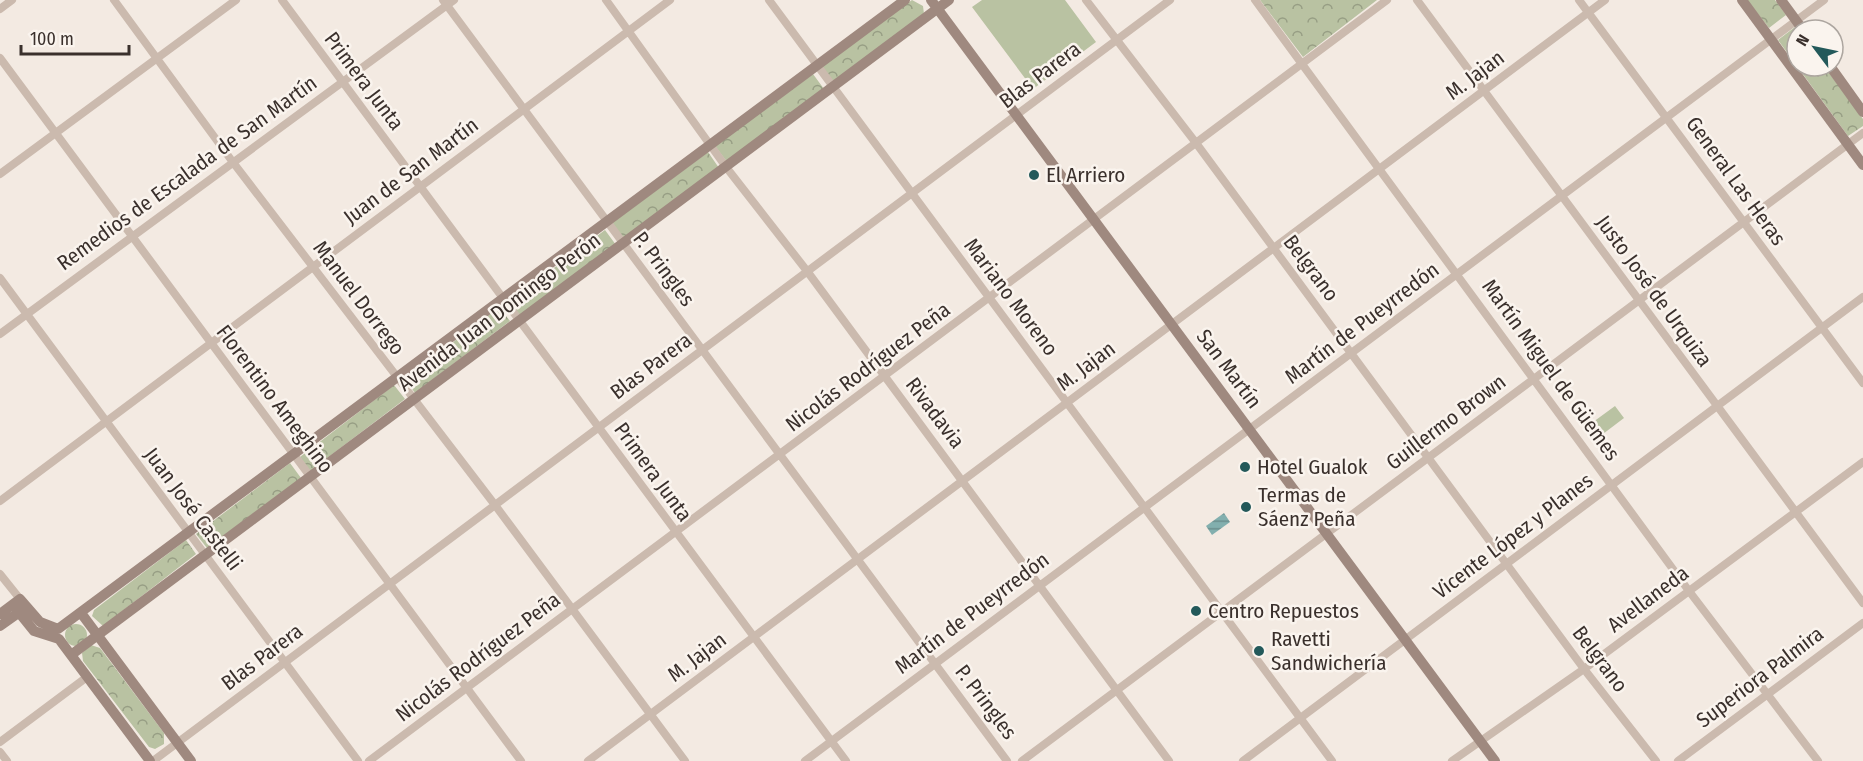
<svg xmlns="http://www.w3.org/2000/svg" width="1863" height="761" font-family="'Fira Sans Condensed',sans-serif">
<defs>
<pattern id="park-crowns" width="20" height="18" patternUnits="userSpaceOnUse" patternTransform="scale(1.5)"><rect width="20" height="18" fill="#b9c2a2"/><path d="M2 6a3 3 0 1 1 6 0M12 15a3 3 0 1 1 6 0" fill="none" stroke="#979e84"/></pattern>
<pattern id="water-rules" width="6" height="5" patternUnits="userSpaceOnUse" patternTransform="scale(1.5)"><rect width="6" height="5" fill="#82afae"/><path d="M0 2.5h6" fill="none" stroke="#6b8f8e"/></pattern>
</defs>
<rect width="100%" height="100%" fill="#f3eae2"/>
<path fill="url(#park-crowns)" d="M 912,0 L 923,6 L 924,14 L 832,82 L 821,67 Z
M 1260,0 L 1377,0 L 1303,57 Z
M 1747,0 L 1775,0 L 1786,15 L 1769,28 Z
M 1795,27 L 1797,66 L 1824,66 L 1863,119 L 1863,126 L 1848,136 L 1778,40 Z
M 813,74 L 824,89 L 727,162 L 715,146 Z
M 708,152 L 719,168 L 623,239 L 612,223 Z
M 605,230 L 616,245 L 519,317 L 508,302 Z
M 499,307 L 510,321 L 415,393 L 405,379 Z
M 394,385 L 405,399 L 310,471 L 300,457 Z
M 290,463 L 301,478 L 207,548 L 196,534 Z
M 186,540 L 196,554 L 103,626 L 92,616 L 94,610 Z
M65 635a11 11 0 1 1 22 0a11 11 0 1 1-22 0Z
M 91,645 L 100,648 L 164,733 L 164,744 L 155,749 L 149,747 L 83,661 L 82,653 Z"/>
<path fill="#b9c2a2" d="M 982,0 L 1065,0 L 1096,42 L 1033,89 L 972,7 Z
M 1615,406 L 1624,418 L 1599,437 L 1589,425 Z"/>
<path fill="url(#water-rules)" d="M 1224,513 L 1230,522 L 1212,535 L 1206,526 Z"/>
<g fill="none" stroke-linecap="round" stroke-linejoin="round">
<path stroke="#cbbaae" stroke-width="8" d="M 114,0 L 232,161 L 495,505 L 685,761
M 282,0 L 846,761
M 443,0 L 1007,761
M 606,0 L 726,167 L 807,271 L 1169,761
M 769,0 L 1332,761
M 1086,0 L 1196,143 L 1584,669 L 1656,761
M 1255,0 L 1689,591 L 1818,761
M 1417,0 L 1863,603
M 1579,0 L 1863,383
M 0,9 L 12,0
M 0,58 L 521,761
M 0,174 L 236,0
M 0,278 L 358,761
M 0,334 L 454,0
M 0,501 L 670,0
M 0,574 L 20,599
M 0,742 L 87,677
M 0,752 L 7,761
M 153,761 L 1170,0
M 369,761 L 1387,0
M 588,761 L 1605,0
M 805,761 L 1824,0
M 1022,761 L 1863,133
M 1243,761 L 1863,297
M 1452,761 L 1584,669 L 1863,462
M 1678,761 L 1863,623"/>
<path stroke="#9f897f" stroke-width="10" d="M 931,0 L 1495,761
M 1742,0 L 1863,165
M 1781,0 L 1803,30
M 1830,66 L 1863,112
M 13,605 L 34,631 L 59,639 L 150,761
M 81,613 L 191,761
M 0,614 L 20,599 L 40,622 L 58,629 L 905,0
M 0,626 L 24,609
M 71,655 L 949,0"/>
</g>
<g fill="#23595a" stroke="#faf4ee" stroke-width="2">
<circle cx="1034" cy="175" r="6"/>
<circle cx="1245" cy="467" r="6"/>
<circle cx="1246" cy="507" r="6"/>
<circle cx="1196" cy="611" r="6"/>
<circle cx="1259" cy="651" r="6"/>
</g>
<g text-anchor="middle" stroke-width="5" stroke-linejoin="round" paint-order="stroke">
<g font-size="21" fill="#3a302c" stroke="#faf4ee">
<text transform="translate(1040 75) rotate(-37)" y="7">Blas Parera</text>
<text transform="translate(1475 75) rotate(-37)" y="7">M. Jajan</text>
<text transform="translate(364 81) rotate(53)" y="7">Primera Junta</text>
<text transform="translate(411 171) rotate(-37)" y="7">Juan de San Martín</text>
<text transform="translate(187 173) rotate(-36)" y="7">Remedios de Escalada de San Martín</text>
<text transform="translate(1736 181) rotate(54)" y="7">General Las Heras</text>
<text transform="translate(1311 268) rotate(53)" y="7">Belgrano</text>
<text transform="translate(664 269) rotate(53)" y="7">P. Pringles</text>
<text transform="translate(1654 291) rotate(54)" y="7">Justo José de Urquiza</text>
<text transform="translate(1011 297) rotate(53)" y="7">Mariano Moreno</text>
<text transform="translate(359 298) rotate(53)" y="7">Manuel Dorrego</text>
<text transform="translate(499 312) rotate(-37)" y="7">Avenida Juan Domingo Perón</text>
<text transform="translate(1362 323) rotate(-37)" y="7">Martín de Pueyrredón</text>
<text transform="translate(651 366) rotate(-37)" y="7">Blas Parera</text>
<text transform="translate(1086 366) rotate(-37)" y="7">M. Jajan</text>
<text transform="translate(868 367) rotate(-37)" y="7">Nicolás Rodríguez Peña</text>
<text transform="translate(1229 369) rotate(53)" y="7">San Martín</text>
<text transform="translate(1551 370) rotate(54)" y="7">Martín Miguel de Güemes</text>
<text transform="translate(275 399) rotate(53)" y="7">Florentino Ameghino</text>
<text transform="translate(935 413) rotate(53)" y="7">Rivadavia</text>
<text transform="translate(1446 422) rotate(-37)" y="7">Guillermo Brown</text>
<text transform="translate(653 472) rotate(54)" y="7">Primera Junta</text>
<text transform="translate(193 509) rotate(53)" y="7">Juan José Castelli</text>
<text transform="translate(1513 536) rotate(-37)" y="7">Vicente López y Planes</text>
<text transform="translate(1648 599) rotate(-37)" y="7">Avellaneda</text>
<text transform="translate(972 613) rotate(-37)" y="7">Martín de Pueyrredón</text>
<text transform="translate(262 657) rotate(-37)" y="7">Blas Parera</text>
<text transform="translate(478 657) rotate(-37)" y="7">Nicolás Rodríguez Peña</text>
<text transform="translate(697 657) rotate(-37)" y="7">M. Jajan</text>
<text transform="translate(1600 659) rotate(53)" y="7">Belgrano</text>
<text transform="translate(1760 677) rotate(-37)" y="7">Superiora Palmira</text>
<text transform="translate(986 702) rotate(53)" y="7">P. Pringles</text>
</g>
<g font-size="21" fill="#3a302c" stroke="#faf4ee" text-anchor="start">
<text x="1046" y="182">El Arriero</text>
<text x="1257" y="474">Hotel Gualok</text>
<text x="1258" y="502">Termas de<tspan x="1258" dy="24">Sáenz Peña</tspan></text>
<text x="1208" y="618">Centro Repuestos</text>
<text x="1271" y="646">Ravetti<tspan x="1271" dy="24">Sandwichería</tspan></text>
</g>
</g>
<g transform="translate(1815 48) rotate(302)"><circle r="28" fill="#faf4ee" stroke="#ada6a0" stroke-width="1.5"/>
<path d="M0-4.5L10 22L0 15L-10 22Z" fill="#23595a"/>
<text y="-9" font-size="16" font-weight="bold" text-anchor="middle" fill="#3a302c">N</text>
</g>
<path d="M21 45v9h108v-9" fill="none" stroke="#3a302c" stroke-width="3"/>
<text x="30" y="45" font-size="18" fill="#3a302c" stroke="#faf4ee" stroke-width="4.5" paint-order="stroke">100 m</text>
</svg>
